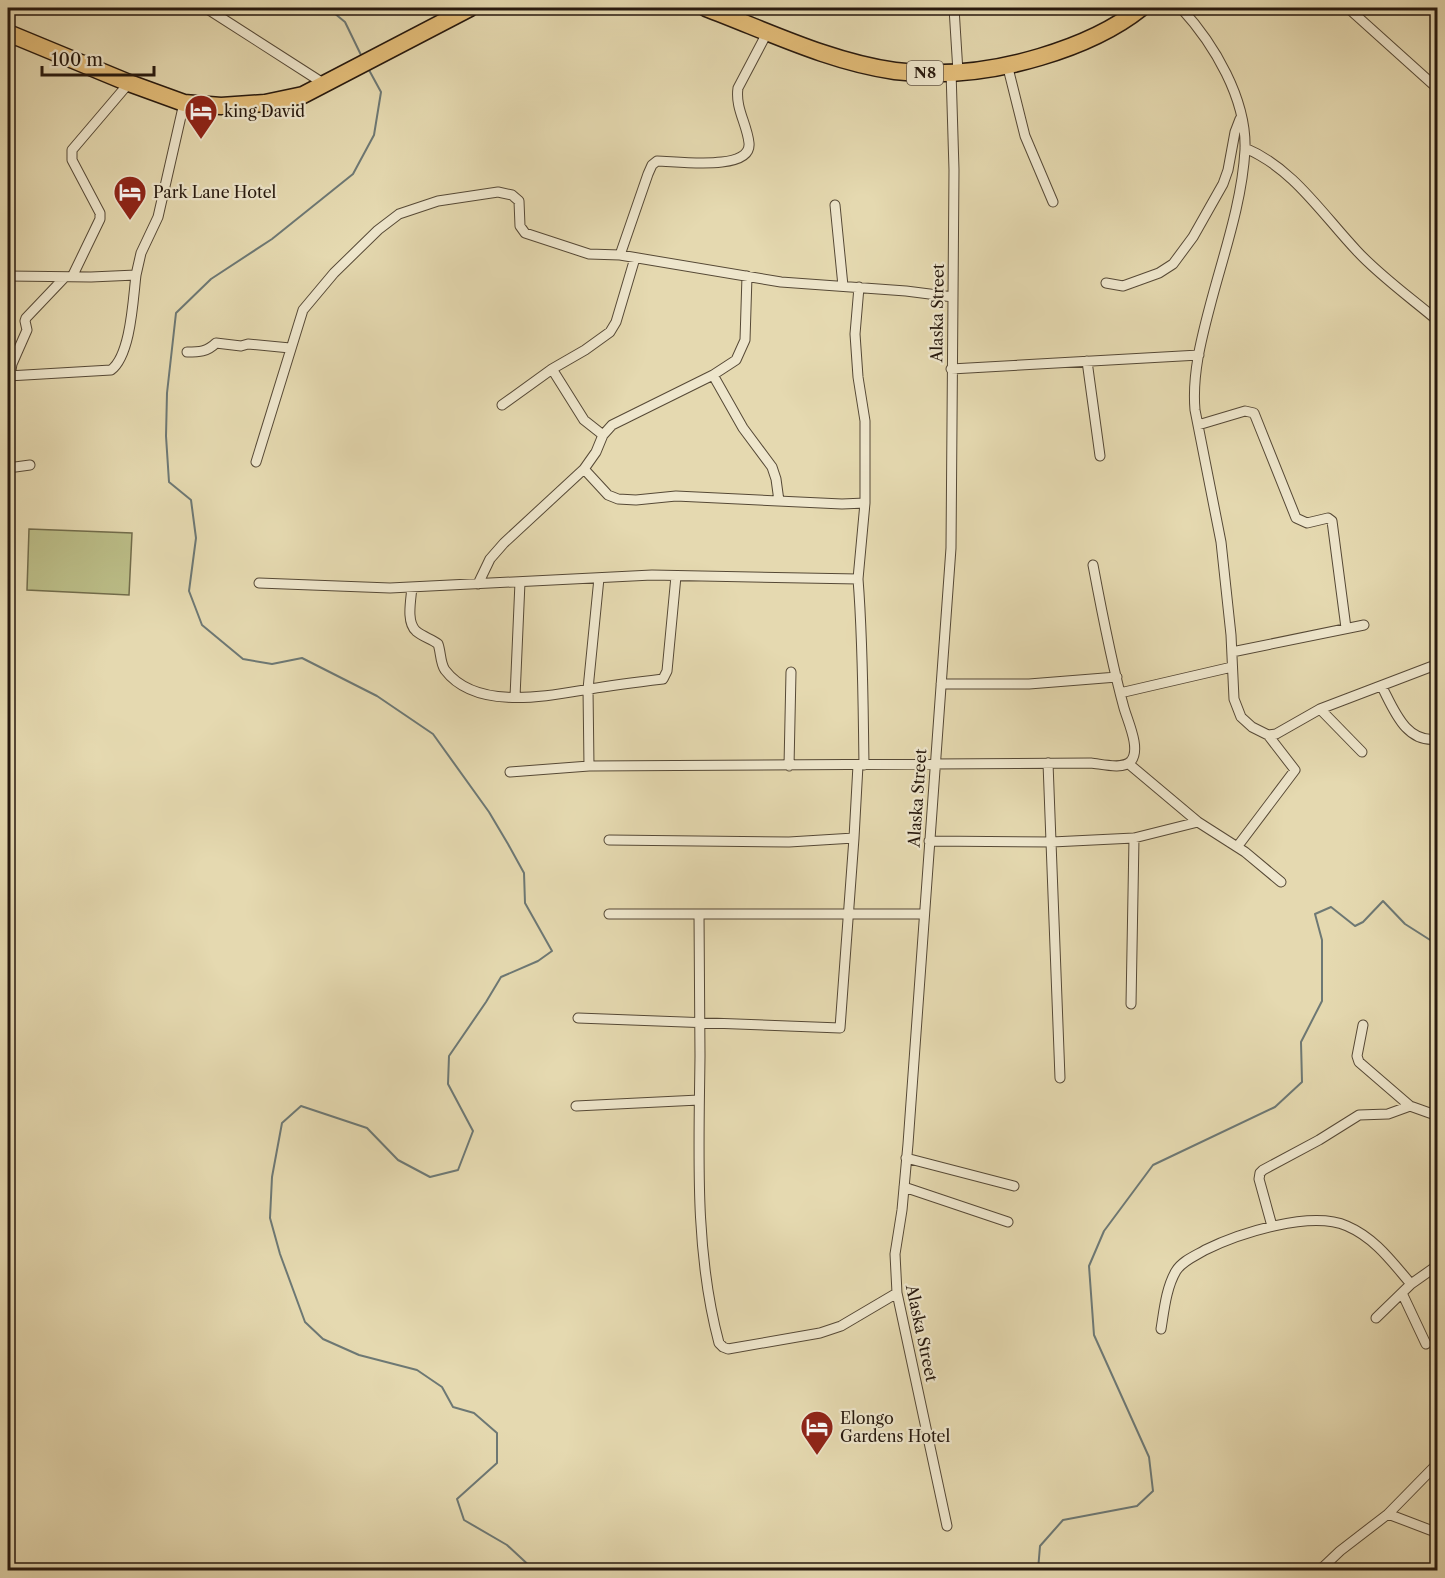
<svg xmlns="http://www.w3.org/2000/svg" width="1445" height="1578" font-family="'Libre Caslon Text',serif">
<rect width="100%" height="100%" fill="#e5d9b0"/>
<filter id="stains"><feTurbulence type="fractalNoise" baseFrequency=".00333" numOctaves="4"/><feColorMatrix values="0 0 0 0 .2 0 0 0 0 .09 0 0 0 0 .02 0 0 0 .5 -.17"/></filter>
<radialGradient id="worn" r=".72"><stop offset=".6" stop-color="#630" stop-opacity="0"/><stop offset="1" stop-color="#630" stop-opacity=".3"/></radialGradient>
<path fill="#bbbd87" stroke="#716b4a" stroke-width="1.5" d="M 29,529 L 132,533 L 129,595 L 27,590 Z"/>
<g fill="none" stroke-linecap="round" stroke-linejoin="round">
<path stroke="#6d7874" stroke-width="2" d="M 328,8 L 345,22 L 362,57
M 369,70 L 381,92 L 374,135 L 353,174 L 272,239 L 211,279 L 176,313 L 167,393 L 166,436 L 169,482 L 191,500 L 196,538 L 189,591 L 202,625 L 243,659 L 272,664 L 302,658 L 377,696 L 433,734 L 489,812 L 508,844 L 524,873 L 525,903 L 552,951 L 538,961 L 501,977 L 486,1002 L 449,1056 L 448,1084 L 473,1131 L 458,1170 L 430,1177 L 398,1160 L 367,1128 L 301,1106 L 282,1123 L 272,1177 L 270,1218 L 280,1254 L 305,1322 L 323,1339 L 359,1355 L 417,1370 L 442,1387 L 453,1407 L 474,1413 L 497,1433 L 497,1463 L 457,1499 L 464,1520 L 507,1545 L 534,1570
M 1438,961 L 1436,980 L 1438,983
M 1038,1570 L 1040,1546 L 1063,1520 L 1137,1506 L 1153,1491 L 1149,1457 L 1094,1335 L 1089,1266 L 1104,1231 L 1153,1165 L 1275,1107 L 1302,1082 L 1301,1042 L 1322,1001 L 1322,940 L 1315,914 L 1331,907 L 1355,926 L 1363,922 L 1383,901 L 1405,924 L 1438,945"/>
<defs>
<path id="street" d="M 206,8 L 326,85
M 954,8 L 958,72
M 1181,8 C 1214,44 1247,99 1245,150 C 1242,203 1223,256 1210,306 C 1201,340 1192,375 1195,410 L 1221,542 L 1231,635 L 1234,699 L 1241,717 L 1252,727 L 1268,735 L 1276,734 L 1320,709 L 1438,664
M 1348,8 L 1438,89
M 8,46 L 17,37
M 1007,64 L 1025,136 L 1053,202
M 1245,148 C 1293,168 1322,214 1357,251 C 1380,276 1411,298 1438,321
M 835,205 L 843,286
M 620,255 L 648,174 L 652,165 L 657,161 C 676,161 752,172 749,143 C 747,124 735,108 738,88 L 768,31
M 8,276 L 91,277 L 136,275 L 141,253 L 158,217 L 184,103
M 72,277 L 100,219 L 100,213 L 72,160 L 72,150 L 129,83
M 1106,283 L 1123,286 L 1159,273 L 1173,264 L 1193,237 L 1223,184 L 1228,170 L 1235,132 L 1240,119
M 187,352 C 199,352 207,352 216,343 L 241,346 L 248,344 L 290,348
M 1087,361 L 1100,456
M 552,369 L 584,420 L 603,435
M 951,369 L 1199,355
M 713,375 L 743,428 L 772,467 L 776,479 L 779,501
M 8,376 L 111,370 C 131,355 133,299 136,275
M 10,376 L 12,364 L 27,330 L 25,321 L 26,318 L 65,277
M 502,405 L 552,369 L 585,350 L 610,332 L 616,322 L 635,258
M 1198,425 L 1245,411 L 1254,413 L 1296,518 L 1307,523 L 1328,518 L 1332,521 L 1346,628
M 256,462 L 303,310 L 334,273 L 378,230 L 399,214 L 438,201 L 498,192 L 512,195 L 519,201 L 520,226 L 525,233 L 589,254 L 620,255 L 781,282 L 906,291 L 953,297
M 8,468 L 30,465
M 584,469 L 608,495 L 618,499 L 636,500 L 676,496 L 842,504 L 865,503 L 865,421 L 858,377 L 855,334 L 859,287
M 858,579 L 865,503
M 259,583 L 390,588 L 652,575 L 858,579 C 863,641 863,702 864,765
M 478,584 L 490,559 L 504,543 L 584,469 L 596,452 L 603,435 L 612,425 L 713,375 L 736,360 L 745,340 L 747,276
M 412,587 C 411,600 406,622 416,631 C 423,637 432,639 438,644 C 441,652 440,663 445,670 C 476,711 547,696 590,689 C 614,685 638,682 663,679 L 667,671 L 676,576
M 1232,652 L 1364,625
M 941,684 L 1029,684 L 1117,677
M 1382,687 C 1394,710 1406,744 1438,739
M 1120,693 L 1232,667
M 515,697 L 520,582
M 1320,709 L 1362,752
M 1048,763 L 1060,1078
M 1129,764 L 1198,822 L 1245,852 L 1281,882
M 589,766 L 588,689 L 599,578
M 789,766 L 791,672
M 510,772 L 589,766 L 1091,763 C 1102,764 1123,770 1131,761 C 1141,749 1128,722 1124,708 C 1111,661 1102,613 1093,565
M 609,840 L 789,842 L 854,838
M 929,841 L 1052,842 L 1134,838 L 1198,822
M 1237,847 L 1295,770 L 1268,735
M 609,914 L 924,914
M 699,914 C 699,961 700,1008 700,1056 C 699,1151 694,1250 719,1343 L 723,1347 L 728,1349 L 820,1333 L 841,1326 L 897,1293
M 1131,1004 L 1134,838
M 578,1018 L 840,1028 L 854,838 L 858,765
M 1363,1025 L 1357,1056 L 1359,1062 L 1410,1106 L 1438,1116
M 576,1106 L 699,1100
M 1438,1156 L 1438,1163
M 906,1158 L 1014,1186
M 904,1187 L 1008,1222
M 1272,1226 L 1259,1179 L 1260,1173 L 1263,1170 L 1319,1140 L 1359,1115 L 1388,1114 L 1410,1106
M 1402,1293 L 1426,1344
M 1376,1318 L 1411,1284 L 1438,1265
M 1161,1329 C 1164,1311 1166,1288 1176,1271 C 1182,1261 1195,1256 1205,1250 C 1240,1233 1311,1210 1347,1226 C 1375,1238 1392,1262 1411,1284
M 1388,1514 L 1438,1533
M 947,1526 L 897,1293 L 895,1254 L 902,1210 L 908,1144 L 951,548 L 954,170 L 951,71
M 1320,1570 L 1340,1551 L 1388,1514 L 1438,1463"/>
<path id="highway" d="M 706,8 C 767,31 830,62 895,71 C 944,77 993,71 1040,57 C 1077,46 1111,32 1141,8
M 8,33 L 129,83 L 184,103 L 221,106 L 265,103 L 303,95 L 470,8"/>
</defs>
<use href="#street" stroke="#564936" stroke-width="11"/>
<use href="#highway" stroke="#27190e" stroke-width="19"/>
<use href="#street" stroke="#eee6cc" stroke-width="9"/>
<use href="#highway" stroke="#e2bc78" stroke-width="16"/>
</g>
<defs>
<symbol id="hotel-pin" viewBox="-11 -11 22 30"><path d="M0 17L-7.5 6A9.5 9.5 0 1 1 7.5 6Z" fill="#8f2418" stroke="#eee6cc"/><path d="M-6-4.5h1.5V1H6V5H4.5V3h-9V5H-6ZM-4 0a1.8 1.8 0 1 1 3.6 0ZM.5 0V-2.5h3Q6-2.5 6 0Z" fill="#fff"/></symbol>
</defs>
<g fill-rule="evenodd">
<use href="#hotel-pin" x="182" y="92" width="38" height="52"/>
<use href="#hotel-pin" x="111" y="173" width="38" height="52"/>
<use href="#hotel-pin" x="798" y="1408" width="38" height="52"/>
</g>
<g text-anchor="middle" stroke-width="4.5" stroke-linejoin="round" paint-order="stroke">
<rect fill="#eee6cc" stroke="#635647" stroke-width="1.5" x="907" y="61" width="36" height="24" rx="4.5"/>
<g font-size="15" font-weight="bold" fill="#27190e">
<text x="925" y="78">N8</text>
</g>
<g font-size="16" fill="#27190e" stroke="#eee6cc" text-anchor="start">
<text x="224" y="117">king David</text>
<text x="153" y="198">Park Lane Hotel</text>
<text x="840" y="1424">Elongo<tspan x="840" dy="18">Gardens Hotel</tspan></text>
</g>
<g font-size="16" fill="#27190e" stroke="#eee6cc">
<text transform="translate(937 313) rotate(-89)" y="6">Alaska Street</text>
<text transform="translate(917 798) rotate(-86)" y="6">Alaska Street</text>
<text transform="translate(922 1333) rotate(78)" y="6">Alaska Street</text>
</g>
</g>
<rect width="1445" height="1578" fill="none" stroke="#e5d9b0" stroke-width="30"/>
<rect x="9" y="9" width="1427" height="1560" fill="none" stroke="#27190e" stroke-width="3"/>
<rect x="15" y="15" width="1415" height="1548" fill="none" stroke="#27190e" stroke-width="1.5"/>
<path d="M42 66v9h112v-9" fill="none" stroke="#27190e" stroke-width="3"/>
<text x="51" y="66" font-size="18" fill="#27190e" stroke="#eee6cc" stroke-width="4.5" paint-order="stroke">100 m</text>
<rect width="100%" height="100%" filter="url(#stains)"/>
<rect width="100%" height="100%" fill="url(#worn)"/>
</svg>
